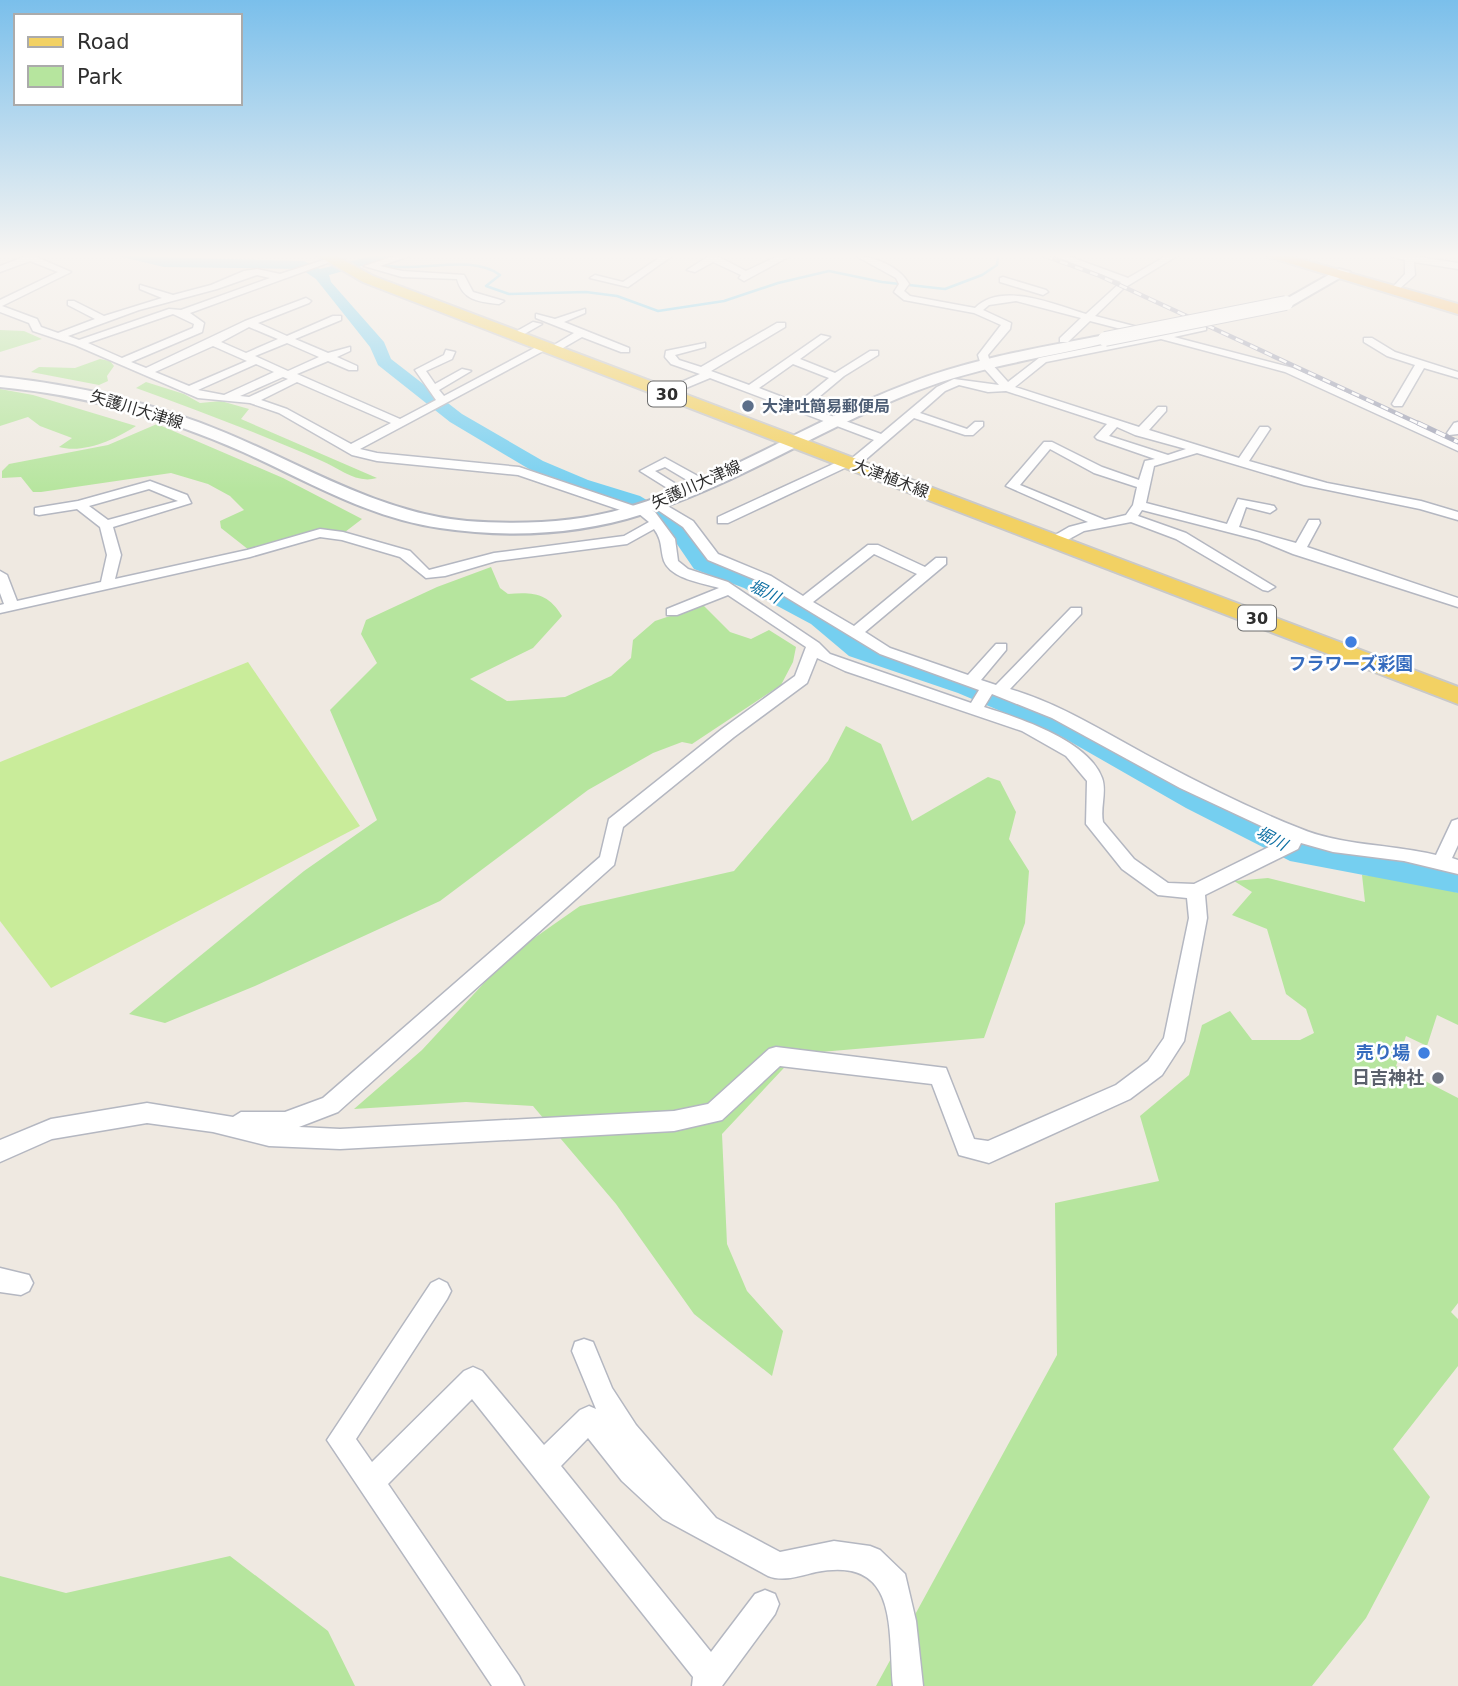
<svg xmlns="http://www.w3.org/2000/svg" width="1458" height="1686" font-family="'DejaVu Sans','Noto Sans JP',sans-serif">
<rect width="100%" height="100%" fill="#efe9e1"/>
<path fill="#b6e59e" d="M 0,330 L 24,331 L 42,339 L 0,352 Z
M 100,359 L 110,361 L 114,366 L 107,376 L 108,381 L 99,385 L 31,372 L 39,367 L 75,368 Z
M 146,382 L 184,394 L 200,403 L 221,401 L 249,409 L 241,419 L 377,478 C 356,484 341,469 322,461 C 261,434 199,411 136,388 Z
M 0,389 L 33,395 L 136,426 C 116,439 84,454 59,447 L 72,438 L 40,426 L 28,417 L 0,426 Z
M 157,424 L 283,478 L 362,519 L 345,532 L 315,531 L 249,550 L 221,528 L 220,521 L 244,510 L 230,496 L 208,484 L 171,473 L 41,492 L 33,492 L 21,477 L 2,478 L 2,471 L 9,464 L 108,445 Z
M 491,567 L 500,588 L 508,594 C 533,592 548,593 562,616 L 533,648 L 470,679 L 507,701 L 565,697 L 611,676 L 631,658 L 633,640 L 655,621 L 703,605 L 730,632 L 751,639 L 769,630 L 796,647 L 793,662 L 781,685 L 692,744 L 682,742 L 653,753 L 588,790 L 440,901 L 255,986 L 165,1023 L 129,1014 L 304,871 L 377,820 L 330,710 L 377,663 L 361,634 L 366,620 L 437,587 Z
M 846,726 L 881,744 L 912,821 L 988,777 L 1000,781 L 1016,812 L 1009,839 L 1029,871 L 1025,923 L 984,1038 L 797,1054 L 722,1134 L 727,1244 L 747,1291 L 783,1331 L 772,1376 L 694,1314 L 616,1204 L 533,1106 L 466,1102 L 354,1109 L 422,1050 L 510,955 L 580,906 L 734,871 L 828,761 Z
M 1362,875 L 1415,880 L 1458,893 L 1458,1025 L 1437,1015 L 1427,1046 L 1406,1036 L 1396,1066 L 1458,1098 L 1458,1303 L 1451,1312 L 1458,1319 L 1458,1366 L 1393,1449 L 1430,1497 L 1366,1618 L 1312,1686 L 876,1686 L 1057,1355 L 1055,1203 L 1159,1181 L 1140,1116 L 1189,1075 L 1202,1025 L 1230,1011 L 1252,1040 L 1300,1040 L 1314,1033 L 1306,1009 L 1286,994 L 1267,929 L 1232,915 L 1252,892 L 1234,881 L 1268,878 L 1365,902 Z
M 230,1556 L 328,1631 L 355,1686 L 0,1686 L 0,1576 L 66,1593 Z"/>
<path fill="#c9ec9a" d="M 248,662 L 360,826 L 51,988 L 0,921 L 0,762 Z"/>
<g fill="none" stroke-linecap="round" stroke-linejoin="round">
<path stroke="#75cff0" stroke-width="2.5" d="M 369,261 C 409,278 467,251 500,275 L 486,286 L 509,294 L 586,292 L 617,296 L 658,311 L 724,301 L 778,283 L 829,271 L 882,282 L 945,289 L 982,275 L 997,265 L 998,256"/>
<path fill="#75cff0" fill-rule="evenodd" d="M 118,256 L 304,261 L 320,269 L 372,256 L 398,256 L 329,275 L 331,282 L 384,342 L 391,359 L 462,414 L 543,461 L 588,480 L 640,496 L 680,520 L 710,559 L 760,578 L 827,614 L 865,646 L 976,681 L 1080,725 L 1206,794 L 1306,843 L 1458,871 L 1458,893 L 1290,861 L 1186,808 L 1062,737 L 958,693 L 849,656 L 811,624 L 744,588 L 694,569 L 666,528 L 626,504 L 574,488 L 529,469 L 450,422 L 378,365 L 370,347 L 316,279 L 301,269 L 164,267 Z"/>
<defs>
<path id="minor" d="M 26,256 L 34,256 L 71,272 L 2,306 L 37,319 L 41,327 L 58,333 L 95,319 L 68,305 L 68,301 L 74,301 L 104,316 L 162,298 L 140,289 L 140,285 L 173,295 L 211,285 L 244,271 L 257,269 L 280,274 L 333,257 L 333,261 L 190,313 L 204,323 L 202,332 L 131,362 L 146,368 L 245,321 L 306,298 L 311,301 L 309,303 L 258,323 L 287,336 L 333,316 L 341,316 L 341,320 L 295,339 L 328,353 L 350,347 L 350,351 L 337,357 L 357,366 L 357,370 L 349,370 L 328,361 L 297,374 L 400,419 L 436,400 L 415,370 L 444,355 L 446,350 L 455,352 L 452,359 L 426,371 L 435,384 L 462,369 L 471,371 L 439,390 L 444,396 L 540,345 L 548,345 L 549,348 L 574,333 L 536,318 L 536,314 L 555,319 L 585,309 L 585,313 L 564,322 L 629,348 L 629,352 L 621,352 L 582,337 L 556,352 L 548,352 L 547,349 L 360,449 L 377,453 L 519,467 L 634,506 L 643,505 L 655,512 L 675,539 L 678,561 L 688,569 L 728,582 L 819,643 L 830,654 L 971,703 L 979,690 L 880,654 L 761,582 L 708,560 L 683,527 L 649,504 L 659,501 L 693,521 L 718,554 L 771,576 L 803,596 L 868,545 L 878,545 L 925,567 L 936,558 L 946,558 L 946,564 L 865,632 L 890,648 L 968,675 L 996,644 L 1006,644 L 1006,650 L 981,680 L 996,685 L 1071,608 L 1081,608 L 1081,614 L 1010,689 C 1058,703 1101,730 1145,754 C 1195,781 1246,807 1299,828 C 1341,846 1391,844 1436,855 L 1452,821 L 1458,819 L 1458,845 L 1452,858 L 1458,860 L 1458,874 L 1404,861 L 1333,852 L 1301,843 L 1298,849 L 1205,895 L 1207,918 L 1184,1041 L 1162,1075 L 1130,1099 L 989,1163 L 959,1155 L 932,1084 L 780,1066 L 722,1120 L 674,1131 L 340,1149 L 269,1146 L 213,1132 L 147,1123 L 52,1139 L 0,1162 L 0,1140 L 51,1119 L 147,1103 L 233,1117 L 241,1112 L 285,1112 L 323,1098 L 600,857 L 609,819 L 722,729 L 795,676 L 806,647 L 728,595 L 677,615 L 667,615 L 667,609 L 719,588 C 703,583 671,579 664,561 C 660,549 663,541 654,529 L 627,544 L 496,561 L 445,576 L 426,578 L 400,557 L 342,540 L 320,537 L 250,557 L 0,613 L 0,605 L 4,604 L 0,593 L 0,571 L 7,575 L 17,601 L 101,582 L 107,555 L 100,527 L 77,509 L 39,515 L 35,514 L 35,508 L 78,501 L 150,481 L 187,495 L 191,503 L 113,527 L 121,555 L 115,579 L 247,550 L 320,529 L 343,532 L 410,551 L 429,570 L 494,553 L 624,536 L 649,522 L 638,513 L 629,513 L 518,475 L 377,461 L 352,455 L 279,413 L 250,403 L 198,398 L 75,345 L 33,331 L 29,323 L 0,312 L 0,300 L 58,272 L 30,261 L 0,272 L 0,266 ZM 257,275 L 270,278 L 181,310 L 169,309 L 79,340 L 68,336 L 139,310 L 217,289 ZM 173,314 L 194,324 L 193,328 L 122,358 L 88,343 ZM 249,327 L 278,339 L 246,353 L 221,342 ZM 287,343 L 319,357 L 288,371 L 255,356 ZM 213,346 L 247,361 L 189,386 L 155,372 ZM 256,364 L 274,372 L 224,395 L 198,390 ZM 283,377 L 288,379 L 249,397 L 240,396 ZM 297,382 L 391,423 L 351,444 L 287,409 L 261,400 ZM 149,489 L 178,501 L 108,520 L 89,506 ZM 874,554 L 917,574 L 854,626 L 813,602 ZM 817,658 L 845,671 L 1022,731 L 1066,756 L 1087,781 L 1086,824 L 1122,869 L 1158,895 L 1187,898 L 1189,918 L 1164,1038 L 1148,1061 L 1116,1085 L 988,1141 L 974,1139 L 946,1068 L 776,1047 L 769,1049 L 708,1104 L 674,1111 L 340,1129 L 299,1127 L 338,1112 L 614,865 L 623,827 L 734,737 L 807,683 ZM 992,694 L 1052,718 L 1180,788 L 1287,838 L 1194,884 L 1168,883 L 1134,859 L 1103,822 C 1100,808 1107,791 1102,778 C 1088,740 1019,718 984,707 Z
M 395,256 L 410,256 L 380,266 L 402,271 L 464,275 L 473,292 L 504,301 L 499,304 C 480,302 463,301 457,279 L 402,277 L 364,266 Z
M 662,256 L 672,256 L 628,287 L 590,278 L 595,275 L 623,282 Z
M 709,256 L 717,256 L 746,271 L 778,256 L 790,256 L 744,281 L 739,278 L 741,275 L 713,262 L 695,272 L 687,270 Z
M 856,256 C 874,256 900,267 909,284 L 904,291 L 910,296 L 975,308 C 1002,281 1055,305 1086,314 L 1121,282 L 1055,256 L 1068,256 L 1128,278 L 1166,256 L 1177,256 L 1124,288 L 1095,316 L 1161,333 L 1206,326 L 1206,330 L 1174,337 L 1293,368 L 1458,443 L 1458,451 L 1285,372 L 1161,339 L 1046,362 L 1015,387 L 1139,427 L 1158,407 L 1166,407 L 1166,411 L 1149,430 L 1239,458 L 1260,427 L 1268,427 L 1270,429 L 1249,461 L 1327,483 L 1421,501 L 1458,512 L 1458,520 L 1420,509 L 1304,485 L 1197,453 L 1154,466 L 1146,503 L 1227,524 L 1238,499 L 1274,506 L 1276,509 L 1270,513 L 1246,507 L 1239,527 L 1296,543 L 1309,520 L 1319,520 L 1320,523 L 1307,547 L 1458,598 L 1458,607 L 1293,554 L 1259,540 L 1142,510 L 1138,516 L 1186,533 L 1275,587 L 1268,591 L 1263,590 L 1176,539 L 1131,522 L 1084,531 L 1060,544 L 1050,544 L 1050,538 L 1069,527 L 1088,522 L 1006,486 L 1044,442 L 1052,442 L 1102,467 L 1139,480 L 1145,461 L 1155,459 L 1097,439 L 1095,437 L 1107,424 L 1006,391 L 988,392 L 959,385 L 945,391 L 920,413 L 967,429 L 975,422 L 983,422 L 983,426 L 973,435 L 965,435 L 914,418 L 857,467 L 849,466 L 728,523 L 718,523 L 718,517 L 844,459 L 851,459 L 874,440 L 710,378 L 669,395 L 661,395 L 661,391 L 700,374 L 671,364 L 665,357 L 666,351 L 705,343 L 705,347 L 675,355 L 679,360 L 701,367 L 777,323 L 785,323 L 785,327 L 711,371 L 749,385 L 821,335 L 830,337 L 800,359 L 835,373 L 870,351 L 878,351 L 878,355 L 844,376 L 807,407 L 881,434 L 937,387 L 954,379 L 999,385 L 981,365 L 978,355 L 1001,325 L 974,313 L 904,300 L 894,292 L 899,284 L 896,278 ZM 1016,301 L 1081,318 L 1060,338 L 1060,342 L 1068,342 L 1090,321 L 1148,336 L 1039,358 L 1008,382 L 990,362 L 988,355 L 1010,329 L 1011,323 L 983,310 L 989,305 ZM 793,364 L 829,378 L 798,403 L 759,388 ZM 1117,427 L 1135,435 L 1186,449 L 1168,455 L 1109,436 ZM 1050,449 L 1094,473 L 1137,487 L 1133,505 L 1126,515 L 1105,520 L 1020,485 Z
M 1390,256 L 1413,256 L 1458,263 L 1458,269 L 1414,262 L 1415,275 L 1398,290 L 1393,287 L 1405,274 L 1405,260 Z
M 1003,277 L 1046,290 L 1048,292 L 1043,295 L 1000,282 L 1000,278 Z
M 533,322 L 542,324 L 519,337 L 510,335 Z
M 1364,338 L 1372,338 L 1395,352 L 1458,372 L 1458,378 L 1424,368 L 1402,406 L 1394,406 L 1392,404 L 1415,365 L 1387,356 L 1364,342 Z
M 1458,422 L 1458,434 L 1449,435 L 1447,433 L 1454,423 Z
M 665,458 L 705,480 L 707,483 L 697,486 L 665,467 L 655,471 L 684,489 L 684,495 L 680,496 L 640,471 Z
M 0,1268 L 29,1275 L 33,1283 L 29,1291 L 21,1295 L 0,1292 Z
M 439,1279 L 447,1283 L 451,1291 L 447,1299 L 356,1439 L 372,1462 L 464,1371 L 473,1367 L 482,1371 L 544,1445 L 580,1410 L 589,1406 L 596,1409 L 572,1351 L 575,1342 L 584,1339 L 593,1342 L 612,1388 L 636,1425 L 716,1518 L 780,1552 L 834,1541 L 870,1546 L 880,1550 L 905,1574 L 916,1621 L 923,1686 L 893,1686 C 888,1627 899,1556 816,1572 C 800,1576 783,1582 768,1576 L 663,1519 L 622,1481 L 588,1438 L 561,1466 L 711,1652 L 755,1594 L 765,1590 L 775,1594 L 779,1604 L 775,1614 L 722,1686 L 692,1686 L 693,1677 L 472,1399 L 388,1484 L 519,1676 L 524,1686 L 492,1686 L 327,1440 L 431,1283 Z"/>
<path id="secondary" d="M 1339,269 L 1350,272 L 1291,306 L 1279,303 Z
M 1105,335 L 1110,336 L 1110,342 C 1045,358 979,366 916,391 C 824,427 738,484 643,514 C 578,535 507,538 440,528 C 369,518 307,481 243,452 C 164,417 85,395 0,387 L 0,377 C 78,385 154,403 226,433 C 305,466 380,513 467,521 C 520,525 578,523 629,507 C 726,478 812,420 907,384 C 970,359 1038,348 1105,335 Z"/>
<path id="primary" d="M 318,256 L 336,256 L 373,276 L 1458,687 L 1458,704 L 363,282 Z"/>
<path id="trunk" d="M 1266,256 L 1290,256 L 1458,304 L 1458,314 Z"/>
</defs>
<use href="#minor" stroke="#b4b7c1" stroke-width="3"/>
<use href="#secondary" stroke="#b4b7c1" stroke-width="4"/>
<use href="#primary" stroke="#c9c9c9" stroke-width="4"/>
<use href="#trunk" stroke="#c9c9c9" stroke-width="4"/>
<use href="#minor" fill="#fff" fill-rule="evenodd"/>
<use href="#secondary" fill="#fff" fill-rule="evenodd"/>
<use href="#primary" fill="#f2d163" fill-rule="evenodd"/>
<use href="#trunk" fill="#f8ba60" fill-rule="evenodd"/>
<defs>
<path id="rail-far1" d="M 1045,256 L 1100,276 L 1422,425"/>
<path id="rail" d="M 1418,423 L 1458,442"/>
</defs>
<use href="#rail-far1" stroke="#a3a6b8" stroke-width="4.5"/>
<use href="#rail" stroke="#a3a6b8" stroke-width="5"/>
<use href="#rail-far1" stroke="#fff" stroke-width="2.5" stroke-dasharray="8" stroke-linecap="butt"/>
<use href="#rail" stroke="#fff" stroke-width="3.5" stroke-dasharray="10" stroke-linecap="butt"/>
<defs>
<path id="secondary-bridge" d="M 1105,339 L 1286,303"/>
</defs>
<use href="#secondary-bridge" stroke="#b4b7c1" stroke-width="16" stroke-linecap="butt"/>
<use href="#secondary-bridge" stroke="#fff" stroke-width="14"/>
</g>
<linearGradient id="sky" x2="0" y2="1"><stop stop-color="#7abfeb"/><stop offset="0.52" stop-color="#f8f5f2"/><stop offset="1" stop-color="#f8f5f2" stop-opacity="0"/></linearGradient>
<rect width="1458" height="492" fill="url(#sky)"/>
<circle fill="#5c6f8a" stroke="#fff" stroke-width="2.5" cx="748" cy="406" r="7"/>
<g fill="#3f7fe0" stroke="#fff" stroke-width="2.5">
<circle cx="1351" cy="642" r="7"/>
<circle cx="1424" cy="1053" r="7"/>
</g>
<circle fill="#6b7280" stroke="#fff" stroke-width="2.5" cx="1438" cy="1078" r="7"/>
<g text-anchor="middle" stroke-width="5" stroke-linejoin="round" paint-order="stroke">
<g fill="#fff" stroke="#6d6d6d" stroke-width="2">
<rect x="648" y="381.5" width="38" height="25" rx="5"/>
<rect x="1238" y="605.5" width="38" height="25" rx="5"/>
</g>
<g font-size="16" font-weight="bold" fill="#2e2e2e">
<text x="667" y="400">30</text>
<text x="1257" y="624">30</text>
</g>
<g font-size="16" font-weight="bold" fill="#4e5e75" stroke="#fff" text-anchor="start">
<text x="762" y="412">大津吐簡易郵便局</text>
</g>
<g font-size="16" fill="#2e2e2e" stroke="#fff">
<text transform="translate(137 409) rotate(17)" y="6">矢護川大津線</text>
<text transform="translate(891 478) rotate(21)" y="6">大津植木線</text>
<text transform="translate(696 484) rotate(-24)" y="6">矢護川大津線</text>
</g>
<g font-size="16" font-style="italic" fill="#0d6fa3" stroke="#fff">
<text transform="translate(765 591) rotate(27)" y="6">堀川</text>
<text transform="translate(1272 838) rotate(28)" y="6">堀川</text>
</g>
<g font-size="18" font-weight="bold" fill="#366cbe" stroke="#fff">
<text x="1351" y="670">フラワーズ彩園</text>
<text x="1410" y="1059" text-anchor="end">売り場</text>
</g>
<g font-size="18" font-weight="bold" fill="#5b616d" stroke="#fff" text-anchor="end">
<text x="1424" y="1084">日吉神社</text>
</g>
</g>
<rect x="14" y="14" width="228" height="91" fill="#ffffff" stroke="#ababab" stroke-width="2"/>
<rect x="28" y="37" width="35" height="10" fill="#f2d163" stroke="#ababab" stroke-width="2"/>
<text x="77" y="49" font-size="21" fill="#2e2e2e">Road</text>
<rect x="28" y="66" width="35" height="21" fill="#b6e59e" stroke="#ababab" stroke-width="2"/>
<text x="77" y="84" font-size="21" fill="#2e2e2e">Park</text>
</svg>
